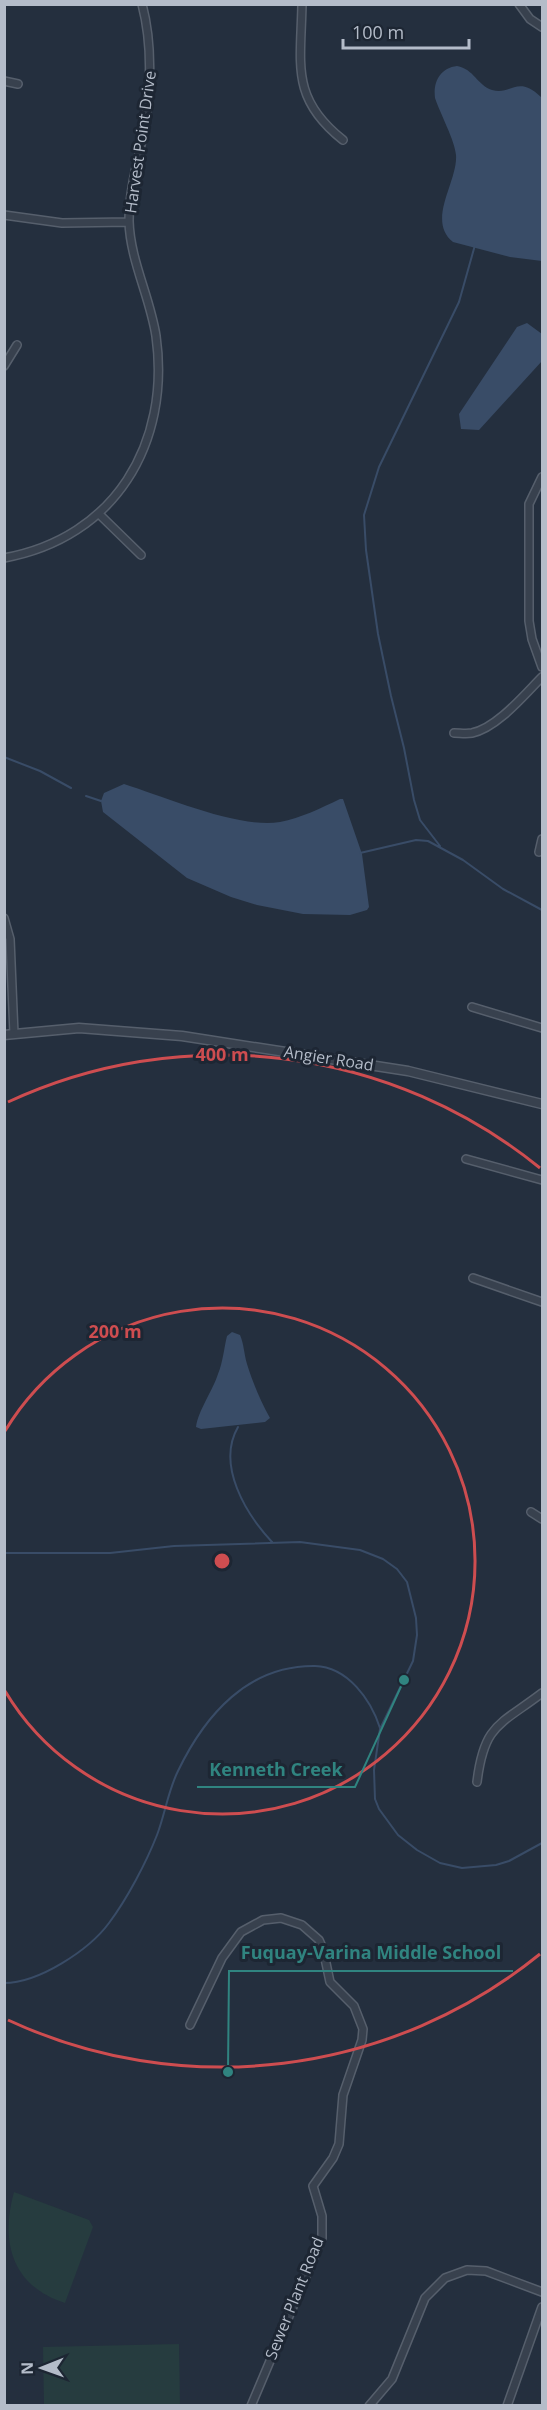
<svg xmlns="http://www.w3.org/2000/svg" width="547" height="2410" font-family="'Open Sans',sans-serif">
<rect width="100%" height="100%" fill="#242f3e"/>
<path fill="#263c3f" d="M 14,2192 L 89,2220 L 93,2227 L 65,2303 C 12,2286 0,2242 14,2192 Z
M 179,2344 L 180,2405 L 44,2405 L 43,2347 Z"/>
<path fill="#394c67" d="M 457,66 C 474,69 477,85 492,90 C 511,96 517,74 541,97 L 542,261 L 510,257 L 453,242 C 426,220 458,182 456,155 C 455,141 440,113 435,98 C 433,82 440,68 457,66 Z
M 527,323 L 542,334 L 542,361 L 479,430 L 461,429 L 459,414 L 517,327 Z
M 124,784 C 165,797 239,829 280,822 C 301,818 321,808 340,799 L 343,799 L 362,854 L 369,907 L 367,910 L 350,915 L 303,914 L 257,905 L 231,897 L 187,878 L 103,812 L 101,801 L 104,793 Z
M 232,1332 L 240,1335 C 244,1344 244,1354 247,1364 C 253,1383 260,1400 270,1418 L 265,1422 L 201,1429 L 196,1427 C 198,1411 213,1390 218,1374 C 223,1362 224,1348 227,1336 Z"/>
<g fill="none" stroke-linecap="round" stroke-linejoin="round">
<path stroke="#394c67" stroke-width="2" d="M 4,757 L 40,771 L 71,788
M 86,796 L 101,801
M 440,846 L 420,820 L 414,800 L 404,748 L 391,696 L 378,634 L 366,550 L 364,515 L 379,467 L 459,302 L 475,245
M 360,853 L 416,840 L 428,841 L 463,860 L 503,889 L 542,910
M 238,1427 C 216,1465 246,1514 272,1542
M 4,1553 L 110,1553 L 174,1546 L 300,1542 L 360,1550 L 383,1559 L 397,1569 L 407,1582 L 416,1618 L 417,1635 L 413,1661 L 380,1729 L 374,1770 L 375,1799 L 379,1809 L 398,1835 L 417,1850 L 440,1863 L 462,1868 L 496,1865 L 509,1861 L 542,1843
M 4,1983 C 39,1983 89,1950 109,1923 C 127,1899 146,1863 157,1835 C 165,1814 168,1791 178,1771 C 205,1715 248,1665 315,1666 C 348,1667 371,1700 380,1728"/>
<defs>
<path id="minor" d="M 302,4 C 301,64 290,98 343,140
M 519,4 L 530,19 L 542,27
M 4,81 L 18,84
M 4,215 L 62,223 L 129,222
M 4,366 L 17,345
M 542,477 L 529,504 L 529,621 L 532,639 L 542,667
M 99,514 L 141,555
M 4,558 C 115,538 171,443 156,336 C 150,297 130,260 129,221 C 129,191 138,160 144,131 C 151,89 153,46 142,4
M 454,733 C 460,733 466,734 472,733 C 497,728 525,694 542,677
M 539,852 L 542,839
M 4,918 L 10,939 L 14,1034
M 472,1007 L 542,1028
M 466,1159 L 542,1180
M 473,1278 L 542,1302
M 531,1512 L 542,1519
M 477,1782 C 484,1724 500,1725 542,1693
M 190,2025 L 222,1958 L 241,1932 L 263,1920 L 281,1918 L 302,1925 L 319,1940 L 323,1949 L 330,1982 L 354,2006 L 363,2029 L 362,2040 L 343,2095 L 339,2144 L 333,2158 L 313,2186 L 322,2216 L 322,2238 L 251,2406
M 369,2406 L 392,2379 L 425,2298 L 445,2278 L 467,2270 L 486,2271 L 542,2292
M 507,2406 L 542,2307"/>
<path id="tertiary" d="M 4,1035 L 79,1028 L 182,1036 L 408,1071 L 542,1104"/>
</defs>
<use href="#minor" stroke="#565f6c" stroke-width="10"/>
<use href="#tertiary" stroke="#565f6c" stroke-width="11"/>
<use href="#minor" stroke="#38414e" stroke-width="7"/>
<use href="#tertiary" stroke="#38414e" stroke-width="8"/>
</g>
<g fill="none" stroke="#ce4d50" stroke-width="3">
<path d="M5 1431A253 253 0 1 1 5 1691"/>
<path d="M540 1954A506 506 0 0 1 8 2020M8 1102A506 506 0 0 1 540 1168"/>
</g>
<g text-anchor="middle" stroke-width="6" stroke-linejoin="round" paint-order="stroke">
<g font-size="16" fill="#b4bcc9" stroke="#1d2633">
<text transform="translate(140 142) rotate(-82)" y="6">Harvest Point Drive</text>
<text transform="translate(329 1058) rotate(9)" y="6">Angier Road</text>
<text transform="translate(294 2298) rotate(-68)" y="6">Sewer Plant Road</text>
</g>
</g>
<circle cx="222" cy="1561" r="9" fill="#ce4d50" stroke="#1d2633" stroke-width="3"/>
<g font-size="18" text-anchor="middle" font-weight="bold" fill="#ce4d50" stroke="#1d2633" stroke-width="6" stroke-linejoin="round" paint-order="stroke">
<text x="222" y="1061">400 m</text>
<text x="115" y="1338">200 m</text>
</g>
<path fill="none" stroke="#308480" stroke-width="2" d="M404 1680L355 1787H197M228 2072L229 1971H513"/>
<g fill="#308480" stroke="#1d2633" stroke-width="2">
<circle cx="404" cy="1680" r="6"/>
<circle cx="228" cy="2072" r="6"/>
</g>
<g font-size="18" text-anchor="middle" font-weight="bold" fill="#308480" stroke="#1d2633" stroke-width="6" stroke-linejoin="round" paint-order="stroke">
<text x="276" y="1776">Kenneth Creek</text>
<text x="371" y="1959">Fuquay-Varina Middle School</text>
</g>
<rect width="547" height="2410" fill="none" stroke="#b4bcc9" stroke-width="12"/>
<g transform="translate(42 2368) rotate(269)" stroke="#1d2633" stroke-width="4.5" paint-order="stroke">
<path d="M0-4.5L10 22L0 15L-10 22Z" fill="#b4bcc9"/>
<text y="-9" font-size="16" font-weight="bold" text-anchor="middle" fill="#b4bcc9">N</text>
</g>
<path d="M343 39v9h126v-9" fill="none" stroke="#b4bcc9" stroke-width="3"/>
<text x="352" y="39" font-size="18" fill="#b4bcc9" stroke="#1d2633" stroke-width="4.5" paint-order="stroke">100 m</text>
</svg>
